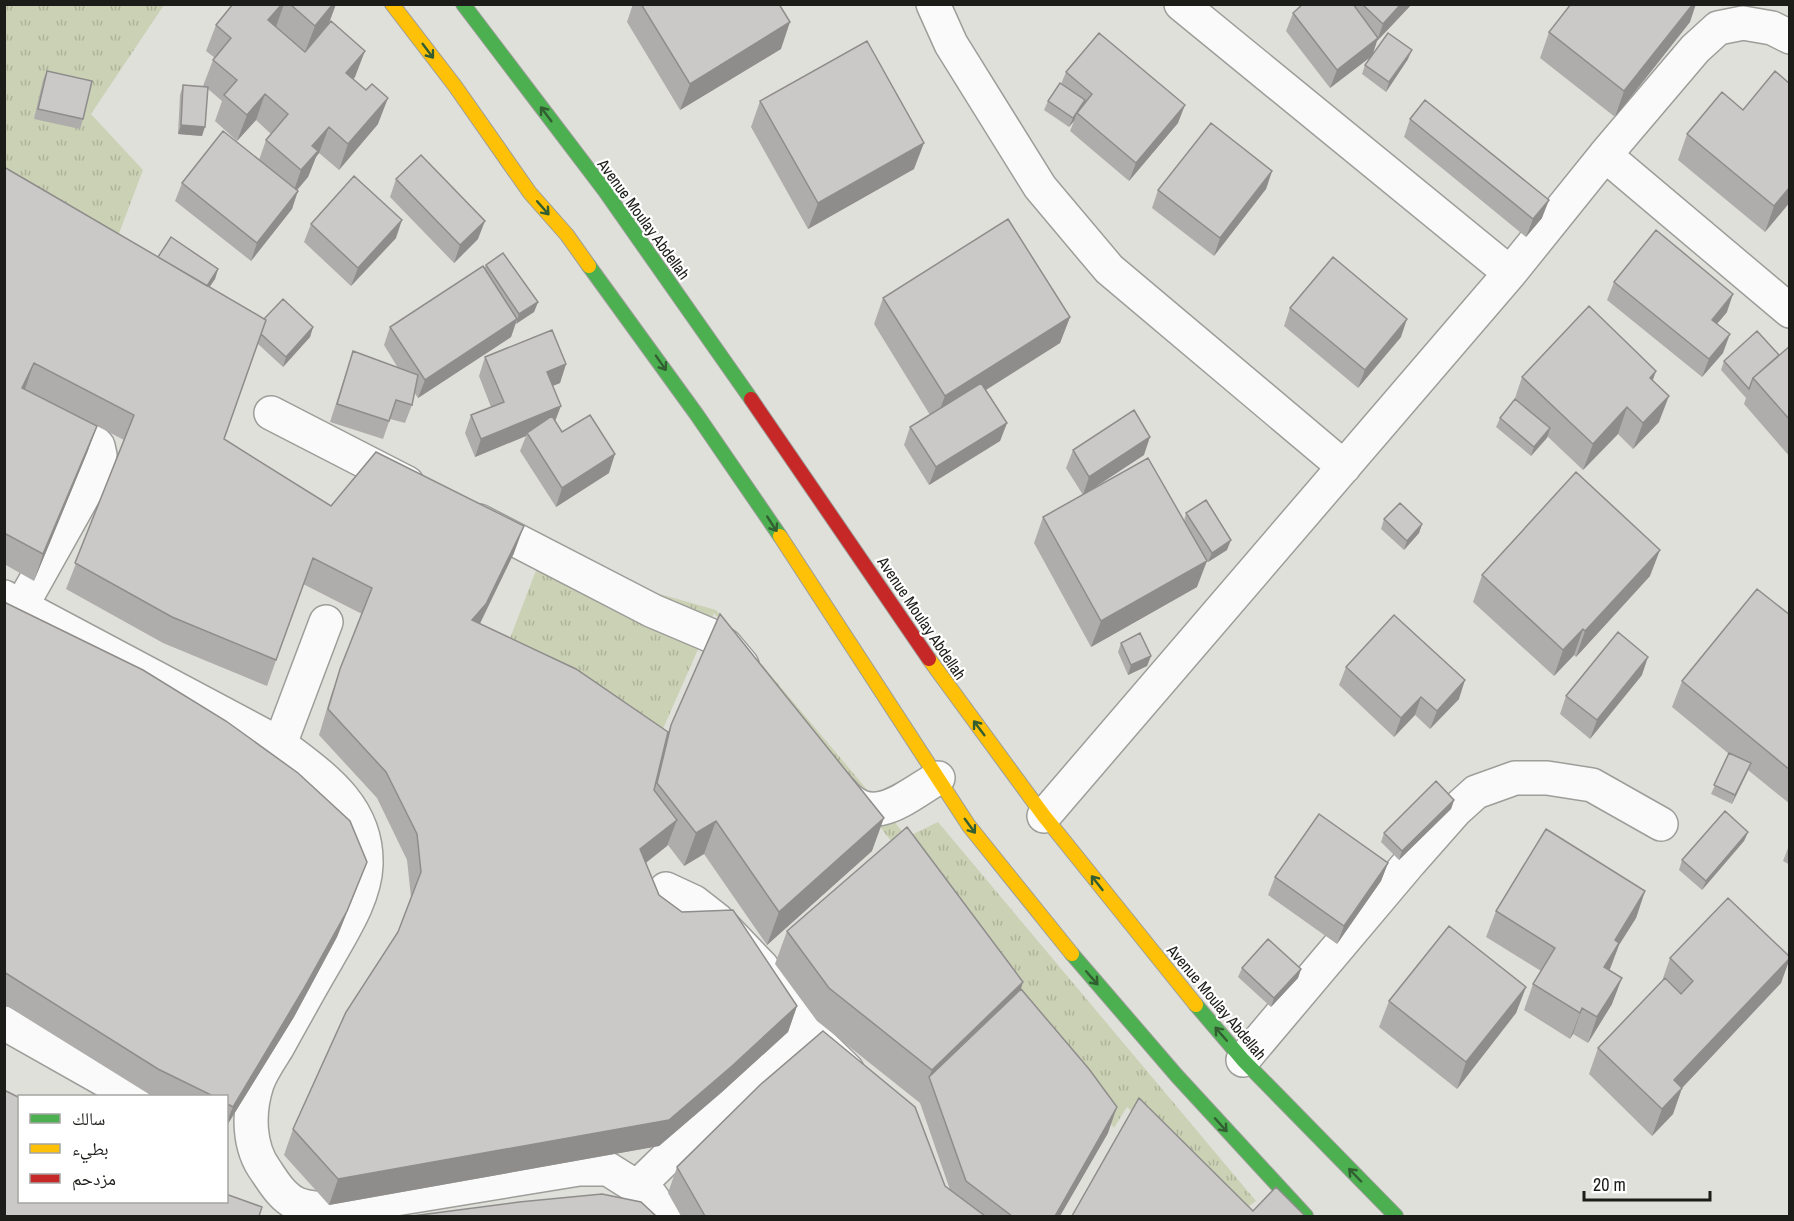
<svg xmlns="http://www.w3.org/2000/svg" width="1794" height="1221" font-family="'Archivo Narrow','Noto Naskh Arabic',sans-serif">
<defs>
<pattern id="park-tufts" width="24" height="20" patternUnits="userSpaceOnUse" patternTransform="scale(1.5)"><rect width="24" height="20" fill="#cbd1b4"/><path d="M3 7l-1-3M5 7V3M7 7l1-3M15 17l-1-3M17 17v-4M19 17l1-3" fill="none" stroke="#aeb39a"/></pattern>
</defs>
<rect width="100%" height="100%" fill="#e0e0db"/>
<path fill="url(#park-tufts)" d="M 5,5 L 164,5 L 91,114 L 143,170 L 112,252 L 5,188 Z
M 540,560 L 716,610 L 907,837 L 938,822 L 1256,1201 L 1240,1213 L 1127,1107 L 1114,1128 L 714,613 L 662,731 L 504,654 Z"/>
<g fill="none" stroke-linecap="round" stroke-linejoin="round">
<defs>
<path id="street" d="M 933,4 L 951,44 L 1040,187 L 1109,269 L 1344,467
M 1181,4 L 1510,273
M 1605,155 L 1790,311
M 271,413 L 407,483
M 479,521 L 653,611 L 712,636 L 726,646 L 742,665
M 4,597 L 280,744 C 322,776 368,806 366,865 C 365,898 342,932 326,961 C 309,990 293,1019 277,1048 C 270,1059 261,1072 257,1084 C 248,1112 248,1147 266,1171 C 274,1183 283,1198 297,1204 C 306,1208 318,1208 328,1210 L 579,1169 L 608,1169 L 651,1196 L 665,1216
M 22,605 L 88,487 L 100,455 L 98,446 L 92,440 L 54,419
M 280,744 L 326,622
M 841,791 C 872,830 905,797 938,778
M 1044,816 L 1510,273 L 1605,155 L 1695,49 L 1718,28 L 1743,23 L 1772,28 L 1790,37
M 666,889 L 694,902 L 717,920 L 762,967 L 802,1026 L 847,1070
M 4,1023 L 133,1096
M 1243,1060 L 1410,862 L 1455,811 L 1476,792 L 1515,778 L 1547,778 L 1592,785 L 1661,824
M 637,1187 L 802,1026"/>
<path id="fast" d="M 463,4 L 605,191 L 751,399
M 589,266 L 697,415 L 780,536
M 1072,954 L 1177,1076 L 1306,1216
M 1196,1005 L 1243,1060 L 1396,1216"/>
<path id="slow" d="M 392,4 L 455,86 L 530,193 L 567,235 L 589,266
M 780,536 L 969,826 L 1072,954
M 929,659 L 1044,816 L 1196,1005"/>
<path id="jam" d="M 751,399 L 929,659"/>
</defs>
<use href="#street" stroke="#9d9d9a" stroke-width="36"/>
<use href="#fast" stroke="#9d9d9a" stroke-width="16"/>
<use href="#slow" stroke="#9d9d9a" stroke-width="16"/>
<use href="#jam" stroke="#9d9d9a" stroke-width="16"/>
<use href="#street" stroke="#fafafa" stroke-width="33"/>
<use href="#fast" stroke="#4caf50" stroke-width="14"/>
<use href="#slow" stroke="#ffc107" stroke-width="14"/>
<use href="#jam" stroke="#c62828" stroke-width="14"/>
</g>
<path fill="#afadab" d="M 233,4 L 336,4 L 329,23 L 355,77 L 353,79 L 378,124 L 339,170 L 319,153 L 316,157 L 308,177 L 297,190 L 292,209 L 251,261 L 175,201 L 182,183 L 259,160 L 266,140 L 271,134 L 256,120 L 237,141 L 215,121 L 222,101 L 208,89 L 202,136 L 178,134 L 180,95 L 183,85 L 205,87 L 203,86 L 213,60 L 215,58 L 206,51 L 216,25 Z
M 633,4 L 779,4 L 781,49 L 680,110 L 627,22 Z
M 1303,4 L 1412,4 L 1377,41 L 1372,56 L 1408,59 L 1386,92 L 1362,74 L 1365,65 L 1371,56 L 1330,88 L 1286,31 L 1293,13 Z
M 1690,22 L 1615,117 L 1540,58 L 1549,32 Z
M 47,71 L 83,119 L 80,129 L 34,119 L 43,80 Z
M 1066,72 L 1178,123 L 1129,181 L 1070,131 L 1074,121 L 1069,127 L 1044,110 L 1048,101 L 1061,84 Z
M 1790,84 L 1790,202 L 1765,232 L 1678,160 L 1687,134 L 1743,110 Z
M 760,101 L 914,169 L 808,229 L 751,127 Z
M 1410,119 L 1542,218 L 1526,237 L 1404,137 Z
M 4,167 L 158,257 L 218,269 L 215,279 L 209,287 L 264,319 L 313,327 L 310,337 L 283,367 L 258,344 L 224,439 L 331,506 L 514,553 L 480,624 L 668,732 L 671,725 L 872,851 L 767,945 L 704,854 L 684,866 L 668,845 L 646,863 L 659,895 L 797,1006 L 788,1032 L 722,1092 L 659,1146 L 329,1205 L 284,1155 L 293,1129 L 398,932 L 411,897 L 407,860 L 377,798 L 319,735 L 331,695 L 362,614 L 303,584 L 267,686 L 163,643 L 66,589 L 124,440 L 25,389 L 97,426 L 87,453 L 34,581 L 4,564 Z
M 1272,171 L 1266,189 L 1214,256 L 1152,208 L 1158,190 Z
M 396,179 L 478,239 L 454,263 L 390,197 Z
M 311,224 L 396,238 L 351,286 L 304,242 Z
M 486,265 L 538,302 L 534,312 L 516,323 L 511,337 L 418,398 L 414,392 L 412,405 L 405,423 L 390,419 L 383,439 L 330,422 L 353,351 L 398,368 L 384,345 L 390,327 L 484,268 Z
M 1614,282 L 1727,312 L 1717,324 L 1723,353 L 1702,377 L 1607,300 Z
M 883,298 L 1070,317 L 1060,343 L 986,390 L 1007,423 L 1000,441 L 929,485 L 904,445 L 910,427 L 930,415 L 874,324 Z
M 1290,308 L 1401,337 L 1358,388 L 1284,326 Z
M 1790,346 L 1790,457 L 1744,404 L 1746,398 L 1721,370 L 1724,361 L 1779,355 Z
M 485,357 L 566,364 L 560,383 L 552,386 L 555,421 L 562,432 L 609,473 L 556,507 L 520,451 L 526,436 L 475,457 L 465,433 L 471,415 L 491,407 L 479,376 Z
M 1656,371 L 1653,380 L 1659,422 L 1633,449 L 1618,434 L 1583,470 L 1547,436 L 1531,456 L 1496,427 L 1500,418 L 1514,401 L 1522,377 Z
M 1073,450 L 1144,455 L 1085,494 L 1184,521 L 1186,513 L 1227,550 L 1208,562 L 1197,544 L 1197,587 L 1091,647 L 1034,543 L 1043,517 L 1083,495 L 1066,468 Z
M 1384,519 L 1422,524 L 1419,533 L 1404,550 L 1381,529 Z
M 1482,575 L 1650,576 L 1576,657 L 1574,655 L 1554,676 L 1473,602 Z
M 4,602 L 357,888 L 337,937 L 294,1017 L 226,1127 L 226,1096 L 152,1096 L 4,1004 Z
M 1789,615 L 1790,804 L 1748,770 L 1732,804 L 1711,794 L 1729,754 L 1672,707 L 1682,681 Z
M 1121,643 L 1151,656 L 1147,666 L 1128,675 L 1118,652 Z
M 1346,667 L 1459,699 L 1430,729 L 1415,715 L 1394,737 L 1339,685 Z
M 1642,675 L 1590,739 L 1560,714 L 1566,696 Z
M 1454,800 L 1451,809 L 1399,860 L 1381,842 L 1384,833 Z
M 1748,832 L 1744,841 L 1702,890 L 1679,870 L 1682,860 Z
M 1790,843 L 1790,865 L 1783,861 Z
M 1388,863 L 1381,881 L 1337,944 L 1268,895 L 1275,877 Z
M 1645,891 L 1636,918 L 1619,945 L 1609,970 L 1612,1004 L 1588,1043 L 1573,1034 L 1570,1039 L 1524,1010 L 1533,984 L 1541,971 L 1486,937 L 1496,911 Z
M 787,931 L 1023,982 L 1021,989 L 1108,1133 L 1060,1216 L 681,1216 L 668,1193 L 677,1167 L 945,1186 L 950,1190 L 920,1103 L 817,1021 L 775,964 Z
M 1790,957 L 1781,983 L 1682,1088 L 1673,1114 L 1652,1136 L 1589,1074 L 1598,1048 L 1662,981 L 1670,958 Z
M 1242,968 L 1301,969 L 1298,978 L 1271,1007 L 1238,977 Z
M 1526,987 L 1516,1013 L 1457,1089 L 1379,1027 L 1389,1001 Z"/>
<path fill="#8e8d8b" d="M 282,4 L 284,4 L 276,27 L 268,20 Z
M 333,4 L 336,4 L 329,23 L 305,52 L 315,26 Z
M 1401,4 L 1412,4 L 1377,41 L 1372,56 L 1330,88 L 1337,70 L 1378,38 L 1383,24 Z
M 1693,4 L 1696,4 L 1690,22 L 1615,117 L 1624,91 Z
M 790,22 L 781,49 L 680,110 L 690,84 Z
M 1412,50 L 1408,59 L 1386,92 L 1389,82 Z
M 365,51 L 355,77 L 336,99 L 346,73 Z
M 265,94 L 256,120 L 237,141 L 247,115 Z
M 388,98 L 378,124 L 339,170 L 348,144 Z
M 1085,100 L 1082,110 L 1077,113 L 1074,121 L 1069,127 L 1073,118 Z
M 1185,105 L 1178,123 L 1129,181 L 1136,163 Z
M 181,125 L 205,127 L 202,136 L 178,134 Z
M 329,127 L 319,153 L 316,157 L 308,177 L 292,196 L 301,170 L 312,146 Z
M 924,143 L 914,169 L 808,229 L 818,203 Z
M 1272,171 L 1266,189 L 1214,256 L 1220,238 Z
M 1790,187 L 1790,202 L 1765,232 L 1774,206 Z
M 298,191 L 292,209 L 251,261 L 257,243 Z
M 1549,200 L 1542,218 L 1526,237 L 1533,219 Z
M 402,220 L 396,238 L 351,286 L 358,268 Z
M 485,221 L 478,239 L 454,263 L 460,245 Z
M 218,269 L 215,279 L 197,306 L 200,297 Z
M 1733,294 L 1727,312 L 1705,338 L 1712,320 Z
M 538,302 L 534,312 L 516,324 L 519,314 Z
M 1070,317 L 1060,343 L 935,422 L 945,396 Z
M 517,319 L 511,337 L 418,398 L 425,380 Z
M 1407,319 L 1401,337 L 1358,388 L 1365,370 Z
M 313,327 L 310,337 L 283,367 L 286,357 Z
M 1730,334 L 1723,353 L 1702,377 L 1709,359 Z
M 34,363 L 25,389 L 12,414 L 22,388 Z
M 566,364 L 560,383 L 540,391 L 547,372 Z
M 1656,371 L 1646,397 L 1650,378 Z
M 1669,396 L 1659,422 L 1633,449 L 1643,423 Z
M 561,406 L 554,424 L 527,433 L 526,436 L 475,457 L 481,439 Z
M 1627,407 L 1618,434 L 1583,470 L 1593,444 Z
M 1007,423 L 1000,441 L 929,485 L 936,467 Z
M 97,426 L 87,453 L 34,581 L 43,554 Z
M 1550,428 L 1547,438 L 1531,456 L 1534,447 Z
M 1150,437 L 1144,455 L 1083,495 L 1089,477 Z
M 615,454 L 609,473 L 556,507 L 562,488 Z
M 1422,524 L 1419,533 L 1404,550 L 1407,541 Z
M 524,526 L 514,553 L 476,631 L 472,620 Z
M 1231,540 L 1227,550 L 1208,562 L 1212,553 Z
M 1660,550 L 1650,576 L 1576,657 L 1585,631 Z
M 1207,561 L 1197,587 L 1091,647 L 1101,621 Z
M 1583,629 L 1574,655 L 1554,676 L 1563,650 Z
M 1151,656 L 1147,666 L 1128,675 L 1131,665 Z
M 1648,657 L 1642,675 L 1590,739 L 1597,720 Z
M 1465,680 L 1459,699 L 1430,729 L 1437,711 Z
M 1421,697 L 1415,715 L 1394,737 L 1401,718 Z
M 1751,763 L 1747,773 L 1732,804 L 1735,795 Z
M 1454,800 L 1451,809 L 1399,860 L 1402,851 Z
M 884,818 L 872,851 L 767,945 L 779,912 Z
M 677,820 L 667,846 L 630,875 L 640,849 Z
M 716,821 L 704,854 L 684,866 L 696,833 Z
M 1748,832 L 1744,841 L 1702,890 L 1706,881 Z
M 367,862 L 337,937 L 294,1017 L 226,1127 L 226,1123 L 233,1107 Z
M 1388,863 L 1381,881 L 1337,944 L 1344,926 Z
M 1645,891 L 1636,918 L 1619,945 L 1610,969 L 1595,994 L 1615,940 Z
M 1790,958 L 1781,983 L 1665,1106 L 1674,1080 Z
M 1301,969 L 1298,978 L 1271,1007 L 1274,998 Z
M 1622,978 L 1612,1004 L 1588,1043 L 1597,1017 Z
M 1023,982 L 1011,1015 L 929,1077 L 932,1070 Z
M 1526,987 L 1516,1013 L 1457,1089 L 1466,1062 Z
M 797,1006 L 788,1032 L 722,1092 L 659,1146 L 329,1205 L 338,1179 Z
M 1582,1008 L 1573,1034 L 1570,1039 L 1580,1013 Z
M 1682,1088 L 1673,1114 L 1652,1136 L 1662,1109 Z
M 1117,1107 L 1108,1133 L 1060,1216 L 1055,1216 Z"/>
<path fill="#cbc9c7" stroke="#8e8d8b" stroke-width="1.5" d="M 233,4 L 282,4 L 268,20 L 305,52 L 331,21 L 365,51 L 346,73 L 366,90 L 372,84 L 388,98 L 348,144 L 329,127 L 312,146 L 318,151 L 301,170 L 266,140 L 288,114 L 265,94 L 247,115 L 224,95 L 237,80 L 213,60 L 231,38 L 216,25 Z
M 290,4 L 333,4 L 315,26 Z
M 641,4 L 779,4 L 790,22 L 690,84 Z
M 1303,4 L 1353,4 L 1378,38 L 1337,70 L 1293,13 Z
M 1362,4 L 1401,4 L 1383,24 Z
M 1571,4 L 1693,4 L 1624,91 L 1549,32 Z
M 1099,33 L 1185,105 L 1136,163 L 1077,113 L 1092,94 L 1066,72 Z
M 1388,33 L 1412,50 L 1389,82 L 1365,65 Z
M 867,41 L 924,143 L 818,203 L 760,101 Z
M 47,71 L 92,81 L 83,119 L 38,109 Z
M 1775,71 L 1790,84 L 1790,187 L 1774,206 L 1687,134 L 1722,92 L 1743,110 Z
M 1060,83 L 1085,100 L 1073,118 L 1048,101 Z
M 183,85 L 208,87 L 205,127 L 181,125 Z
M 1425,100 L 1549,200 L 1533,219 L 1410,119 Z
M 1211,123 L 1272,171 L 1220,238 L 1158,190 Z
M 223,131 L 298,191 L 257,243 L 182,183 Z
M 421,155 L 485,221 L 460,245 L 396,179 Z
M 4,167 L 266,320 L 224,439 L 331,506 L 376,452 L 524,526 L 486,604 L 472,620 L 576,669 L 668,732 L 654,790 L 677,820 L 640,849 L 659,895 L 682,912 L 733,910 L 797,1006 L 732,1066 L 669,1120 L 338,1179 L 293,1129 L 346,1012 L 398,932 L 421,872 L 417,834 L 386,772 L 328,709 L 340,669 L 372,588 L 313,558 L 276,660 L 172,617 L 75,563 L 134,415 L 34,363 L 22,388 L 97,426 L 43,554 L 4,533 Z
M 354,176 L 402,220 L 358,268 L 311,224 Z
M 1008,219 L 1070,317 L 945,396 L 883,298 Z
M 1656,230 L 1733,294 L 1712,320 L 1730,334 L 1709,359 L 1614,282 Z
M 171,237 L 218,269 L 207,286 L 158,257 Z
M 503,253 L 538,302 L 519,314 L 486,265 Z
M 1333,257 L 1407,319 L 1365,370 L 1290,308 Z
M 483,266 L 517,319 L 425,380 L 390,327 Z
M 283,299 L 313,327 L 286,357 L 261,334 L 266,320 L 264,319 Z
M 1589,306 L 1656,371 L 1650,378 L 1669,396 L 1643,423 L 1627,407 L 1593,444 L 1522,377 Z
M 552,330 L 566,364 L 547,372 L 561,406 L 481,439 L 471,415 L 504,402 L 485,357 Z
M 1757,331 L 1779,355 L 1753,378 L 1749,389 L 1724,361 Z
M 1790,346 L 1790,420 L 1753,378 Z
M 353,351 L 418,375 L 412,405 L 396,400 L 389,421 L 337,404 Z
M 981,383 L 1007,423 L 936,467 L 910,427 Z
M 1515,399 L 1550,428 L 1534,447 L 1500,418 Z
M 1134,410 L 1150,437 L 1089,477 L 1073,450 Z
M 590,415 L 615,454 L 562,488 L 527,433 L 552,416 L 562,432 Z
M 1148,458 L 1207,561 L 1101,621 L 1043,517 Z
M 1576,472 L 1660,550 L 1585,631 L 1583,629 L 1563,650 L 1482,575 Z
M 1206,500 L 1231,540 L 1212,553 L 1186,513 Z
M 1400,503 L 1422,524 L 1407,541 L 1384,519 Z
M 1757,589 L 1790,615 L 1790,770 L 1682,681 Z
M 4,602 L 143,670 L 226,721 L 298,773 L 350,821 L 367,862 L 347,911 L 303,990 L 233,1107 L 226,1103 L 226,1096 L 213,1096 L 158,1069 L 4,972 Z
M 720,614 L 884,818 L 779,912 L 716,821 L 696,833 L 657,783 L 671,725 Z
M 1394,615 L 1465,680 L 1437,711 L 1421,697 L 1401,718 L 1346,667 Z
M 1618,632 L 1648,657 L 1597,720 L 1566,696 Z
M 1140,633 L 1151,656 L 1131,665 L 1121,643 Z
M 1729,753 L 1751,763 L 1735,795 L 1714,785 Z
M 1436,781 L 1454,800 L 1402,851 L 1384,833 Z
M 1725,811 L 1748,832 L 1706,881 L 1682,860 Z
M 1319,814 L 1388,863 L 1344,926 L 1275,877 Z
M 907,827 L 1023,982 L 932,1070 L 829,988 L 787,931 Z
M 1546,829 L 1645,891 L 1615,940 L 1619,943 L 1604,967 L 1622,978 L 1597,1017 L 1582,1008 L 1580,1013 L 1533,984 L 1555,948 L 1496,911 Z
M 1728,898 L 1790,957 L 1790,958 L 1674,1080 L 1682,1088 L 1662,1109 L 1598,1048 L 1665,978 L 1681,994 L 1693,981 L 1670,958 Z
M 1449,926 L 1526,987 L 1466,1062 L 1389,1001 Z
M 1268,939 L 1301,969 L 1274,998 L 1242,968 Z
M 1021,989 L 1089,1069 L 1117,1107 L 1055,1216 L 1012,1216 L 966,1181 L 929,1077 Z
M 823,1031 L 915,1107 L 945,1186 L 985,1216 L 705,1216 L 677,1167 L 761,1084 Z
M 4,1090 L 20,1098 L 20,1202 L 226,1202 L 226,1194 L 262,1207 L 259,1216 L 4,1216 Z
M 1139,1098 L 1253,1211 L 1276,1187 L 1305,1216 L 1072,1216 Z
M 602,1194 L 641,1202 L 656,1216 L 412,1216 L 519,1202 Z"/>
<defs><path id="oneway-shaft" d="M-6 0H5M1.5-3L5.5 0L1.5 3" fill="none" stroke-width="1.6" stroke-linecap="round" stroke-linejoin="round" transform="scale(1.5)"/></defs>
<g stroke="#325e32">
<use href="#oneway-shaft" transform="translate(428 51) rotate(53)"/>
<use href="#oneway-shaft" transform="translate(546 114) rotate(-127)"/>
<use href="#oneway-shaft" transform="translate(543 208) rotate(49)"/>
<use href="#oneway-shaft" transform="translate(661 363) rotate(55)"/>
<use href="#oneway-shaft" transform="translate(772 524) rotate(57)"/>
<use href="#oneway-shaft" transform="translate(979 728) rotate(-127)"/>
<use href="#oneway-shaft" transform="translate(970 826) rotate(54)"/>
<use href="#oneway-shaft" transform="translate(1097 883) rotate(-128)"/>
<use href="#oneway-shaft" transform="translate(1092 978) rotate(49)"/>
<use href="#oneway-shaft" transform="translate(1221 1034) rotate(-131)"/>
<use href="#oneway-shaft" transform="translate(1221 1125) rotate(48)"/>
<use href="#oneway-shaft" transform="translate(1355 1175) rotate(-134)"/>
</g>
<g text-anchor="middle" stroke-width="4.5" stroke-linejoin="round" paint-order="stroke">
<g font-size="16" fill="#1c1c19" stroke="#fff">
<text transform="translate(644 219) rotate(54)" y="6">Avenue Moulay Abdellah</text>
<text transform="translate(922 618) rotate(56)" y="6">Avenue Moulay Abdellah</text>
<text transform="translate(1217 1002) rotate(50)" y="6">Avenue Moulay Abdellah</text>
</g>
</g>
<rect width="1794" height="1221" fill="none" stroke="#1c1c19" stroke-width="12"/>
<rect x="18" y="1095" width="210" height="108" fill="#ffffff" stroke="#a4a4a3" stroke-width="1.5"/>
<rect x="30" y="1114" width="30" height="9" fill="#4caf50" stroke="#a4a4a3" stroke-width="1.5"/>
<text x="72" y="1125" font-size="18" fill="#1c1c19">سالك</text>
<rect x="30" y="1144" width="30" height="9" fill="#ffc107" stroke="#a4a4a3" stroke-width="1.5"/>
<text x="72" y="1155" font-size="18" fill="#1c1c19">بطيء</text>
<rect x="30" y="1174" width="30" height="9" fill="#c62828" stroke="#a4a4a3" stroke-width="1.5"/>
<text x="72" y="1185" font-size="18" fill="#1c1c19">مزدحم</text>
<path d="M1584 1191v9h126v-9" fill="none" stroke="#1c1c19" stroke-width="3"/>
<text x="1593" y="1191" font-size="18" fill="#1c1c19" stroke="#ffffff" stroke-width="4.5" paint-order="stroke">20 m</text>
</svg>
